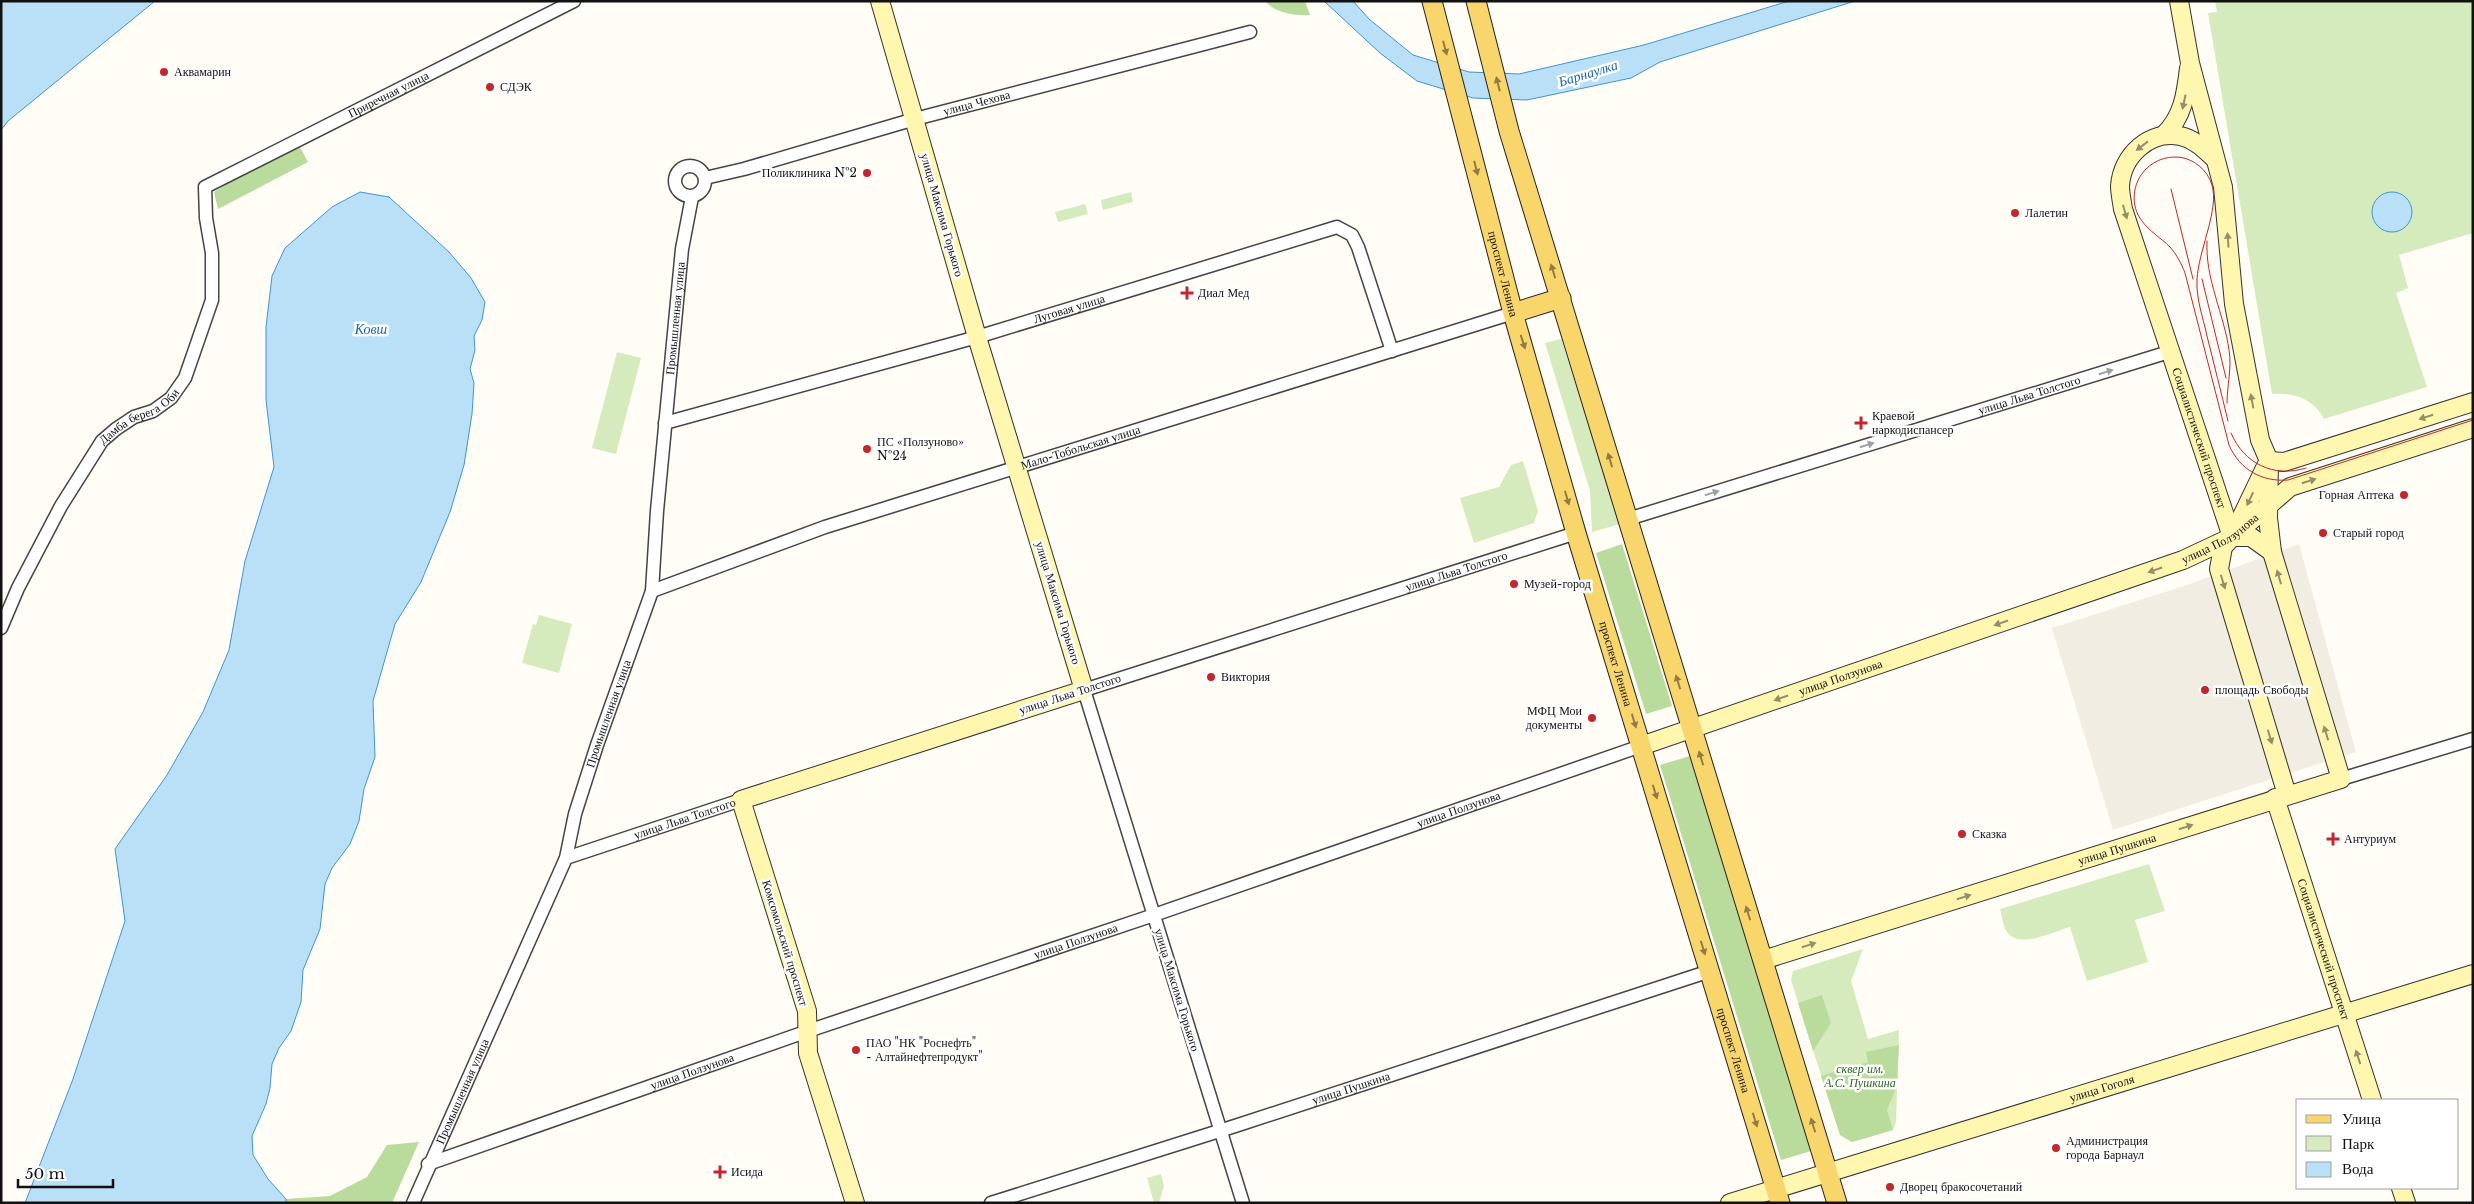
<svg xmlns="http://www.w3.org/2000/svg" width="2474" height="1204" font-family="'Libre Baskerville',serif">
<rect width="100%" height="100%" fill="#fffdf5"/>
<path fill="#d5ebbd" d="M 2215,1 L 2473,1 L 2473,233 L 2399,255 L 2408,288 L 2396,293 L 2427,387 L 2324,419 C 2314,399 2293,392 2272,394 L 2208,13 L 2217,12 Z
M 1131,192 L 1133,202 L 1103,210 L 1101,200 Z
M 1085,204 L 1088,214 L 1058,222 L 1055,212 Z
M 1561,339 L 1620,524 L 1592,532 L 1590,491 L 1545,343 Z
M 617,352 L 641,358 L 616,454 L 592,448 Z
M 1523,461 L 1538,511 L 1534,523 L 1474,543 L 1460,498 L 1499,487 L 1511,465 Z
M 539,615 L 572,624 L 559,673 L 522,663 L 533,624 L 536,625 Z
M 2149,864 L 2165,911 L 2135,920 L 2148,962 L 2087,981 L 2070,927 C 2054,931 2020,950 2007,932 C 2003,927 2002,916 2000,909 Z
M 1863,949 L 1851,981 L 1868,1039 L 1899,1030 L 1896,1122 L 1893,1130 L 1852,1142 L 1840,1135 L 1791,980 L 1793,971 Z
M 1161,1174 L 1164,1186 L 1159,1203 L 1154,1203 L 1147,1178 Z"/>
<path fill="#b9dc9c" d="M 1265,1 L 1305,1 L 1310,15 C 1295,16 1275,13 1265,1 Z
M 300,147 L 308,162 L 218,209 L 214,192 L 248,171 Z
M 1622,544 L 1672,706 L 1646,714 L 1596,553 Z
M 1690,756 L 1811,1151 L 1781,1160 L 1660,765 Z
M 1822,995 L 1831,1023 L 1813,1051 L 1798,1003 Z
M 1899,1045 L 1897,1086 L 1887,1110 L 1893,1130 L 1852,1142 L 1840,1135 L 1821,1076 L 1868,1062 L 1866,1052 Z
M 419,1142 L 392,1203 L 286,1203 L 286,1199 L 330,1196 L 367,1177 L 387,1145 Z"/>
<path fill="#f1ede2" d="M 2299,544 L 2356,752 L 2113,830 L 2052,628 L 2187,585 Z"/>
<path fill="#b9e0f7" stroke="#3f96cf" d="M 1,1 L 155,1 L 8,121 L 1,130 Z
M 1324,1 L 1353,1 L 1369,19 L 1413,55 L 1469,72 L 1519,74 L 1644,45 L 1789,1 L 1855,1 L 1660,62 L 1631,78 L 1527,100 L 1473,98 L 1417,81 L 1380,53 Z
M2372 212a20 20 0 1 1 40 0a20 20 0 1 1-40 0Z
M 360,192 L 389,197 L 449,252 L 471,278 L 485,302 L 482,320 L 474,336 L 475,350 L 470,369 L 474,383 L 472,414 L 464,465 L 450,512 L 421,582 L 395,624 L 373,701 L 375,757 L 364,789 L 359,821 L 350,844 L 332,868 L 325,884 L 320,929 L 303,970 L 301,1002 L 291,1031 L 279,1048 L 272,1064 L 270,1088 L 266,1104 L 252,1136 L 253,1155 L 268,1179 L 286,1199 L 286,1203 L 25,1203 L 73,1079 L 125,921 L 115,849 L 167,775 L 203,712 L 229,650 L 245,561 L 274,467 L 266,400 L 266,327 L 272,276 L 285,248 L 332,207 Z"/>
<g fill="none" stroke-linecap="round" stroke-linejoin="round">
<defs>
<g id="street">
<circle cx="690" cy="181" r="15"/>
<path id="s1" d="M 705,178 L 744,169 L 915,119 L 1250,32"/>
<path id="s2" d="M 665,423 L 977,337 L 1337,227 L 1352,235 L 1358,247 L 1392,351"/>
<path id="s3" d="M 1628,519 L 2172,351"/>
<path id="s4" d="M 652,591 L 825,527 L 1513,313"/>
<path id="s5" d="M 1,628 L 18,588 L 61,506 L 102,441 L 116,429 L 134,417 L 153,411 L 171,398 L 185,378 L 212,300 L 212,253 L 206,218 L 205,187 L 574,1"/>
<path d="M 2341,779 L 2473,739"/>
<path id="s6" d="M 566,858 L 741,800"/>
<path id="s7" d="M 428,1164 L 808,1031 L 1154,915 L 1641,746"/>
<path id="s8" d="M 413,1203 L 566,858 L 575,814 L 597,745 L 652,591 L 657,511 L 682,249 L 692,197"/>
<path id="s9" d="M 991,1203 L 1235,1126 L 1710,971"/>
<path id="s10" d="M 1243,1203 L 1084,690 L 1576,533"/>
</g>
<g id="secondary">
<path d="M 2164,135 C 2183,117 2186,94 2189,68"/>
<path id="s11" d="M 2215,159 C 2205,150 2195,139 2180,136 C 2150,130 2122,155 2120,186 C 2120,193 2122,202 2123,209 L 2232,537"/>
<path d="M 2269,461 L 2284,462 L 2473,402"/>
<path d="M 2266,466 L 2232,537 L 2223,547 L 2219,569 L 2287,795"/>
<path d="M 2232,537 L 2251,537 L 2272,552"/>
<path id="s12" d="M 1641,746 L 2183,560 L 2232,537 L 2290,487 L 2473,428"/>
<path id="s13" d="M 2275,798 L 2372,1100"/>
<path id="s14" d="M 1763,960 L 2341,779 L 2272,552 L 2268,518 L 2269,461 L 2260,440 L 2234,304 L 2223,187 L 2190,63 L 2179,1"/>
<path d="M 2401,1188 L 2406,1203"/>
<path d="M 855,1203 L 808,1053 L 807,1011 L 741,800 L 1084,690 L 977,337 L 880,1"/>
<path id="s15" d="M 1730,1203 L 2473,974"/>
</g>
<g id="primary">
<path id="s16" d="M 1432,1 L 1513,313 L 1576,533 L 1780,1203"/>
<path d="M 1476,1 L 1509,131 L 1837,1203"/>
<path d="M 1513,313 L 1561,298"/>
</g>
</defs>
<use href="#street" stroke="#444" stroke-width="15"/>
<use href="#secondary" stroke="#333" stroke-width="20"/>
<use href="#primary" stroke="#222" stroke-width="21"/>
<use href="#street" stroke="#fff" stroke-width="12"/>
<use href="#secondary" stroke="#fff6b0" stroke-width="18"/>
<use href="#primary" stroke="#f9d66b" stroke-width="19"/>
<path stroke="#c4262e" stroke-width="1" d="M 2171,189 L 2193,279
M 2207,241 C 2205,279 2224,314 2229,350 C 2232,368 2227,385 2227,403
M 2202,279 L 2226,378
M 2228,421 C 2221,392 2214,364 2207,336 C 2203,317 2196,299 2197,280 C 2198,253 2217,214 2213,190 C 2211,175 2199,162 2184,158 C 2170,155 2156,159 2146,169 C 2132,183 2130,206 2142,221 C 2149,231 2161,238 2170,247 C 2177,255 2181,263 2185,273 L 2229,445 C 2240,470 2262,482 2288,480 L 2473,420
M 2231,433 C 2244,464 2274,478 2306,468"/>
</g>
<defs><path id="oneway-solid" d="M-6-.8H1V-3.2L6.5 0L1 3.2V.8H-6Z" transform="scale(1.25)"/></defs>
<g fill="#917d42">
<use href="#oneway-solid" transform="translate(1445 48) rotate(75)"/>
<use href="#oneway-solid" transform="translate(1498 84) rotate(-104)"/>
<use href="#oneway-solid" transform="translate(1476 168) rotate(76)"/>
<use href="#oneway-solid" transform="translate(1553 271) rotate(-107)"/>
<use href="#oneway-solid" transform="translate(1523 342) rotate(72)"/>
<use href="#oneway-solid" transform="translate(1610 460) rotate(-107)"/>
<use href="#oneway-solid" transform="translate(1567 498) rotate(74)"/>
<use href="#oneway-solid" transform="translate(1678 682) rotate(-107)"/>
<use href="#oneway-solid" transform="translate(1634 721) rotate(73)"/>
<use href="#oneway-solid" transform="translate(1701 758) rotate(-107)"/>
<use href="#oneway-solid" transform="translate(1655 792) rotate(73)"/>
<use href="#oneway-solid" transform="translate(1748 913) rotate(-107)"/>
<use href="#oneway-solid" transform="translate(1703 948) rotate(73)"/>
<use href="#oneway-solid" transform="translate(1755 1120) rotate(73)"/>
<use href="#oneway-solid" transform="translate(1813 1125) rotate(-107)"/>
</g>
<g fill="#948f68">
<use href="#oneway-solid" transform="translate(2184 102) rotate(102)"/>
<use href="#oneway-solid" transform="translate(2142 146) rotate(142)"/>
<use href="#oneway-solid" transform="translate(2125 212) rotate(74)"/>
<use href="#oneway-solid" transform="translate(2228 240) rotate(-94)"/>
<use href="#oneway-solid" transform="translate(2252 401) rotate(-101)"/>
<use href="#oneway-solid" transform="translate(2426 417) rotate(162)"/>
<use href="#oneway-solid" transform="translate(2309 481) rotate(-18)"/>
<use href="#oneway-solid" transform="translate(2250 499) rotate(115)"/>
<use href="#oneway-solid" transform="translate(2155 570) rotate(161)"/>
<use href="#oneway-solid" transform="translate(2279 577) rotate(-106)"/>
<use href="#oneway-solid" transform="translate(2223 582) rotate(73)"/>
<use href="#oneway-solid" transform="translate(2001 623) rotate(161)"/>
<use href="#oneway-solid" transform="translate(1781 698) rotate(161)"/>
<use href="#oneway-solid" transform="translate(2326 733) rotate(-107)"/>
<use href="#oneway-solid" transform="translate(2270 737) rotate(73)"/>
<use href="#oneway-solid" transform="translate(2186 827) rotate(-18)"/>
<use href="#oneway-solid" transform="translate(1964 897) rotate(-17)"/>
<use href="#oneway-solid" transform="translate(1809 945) rotate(-17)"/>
<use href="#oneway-solid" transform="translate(2358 1057) rotate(-108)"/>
</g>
<g fill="#a0a0a0">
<use href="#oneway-solid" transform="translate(2106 372) rotate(-17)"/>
<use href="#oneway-solid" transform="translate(1867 445) rotate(-17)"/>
<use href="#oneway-solid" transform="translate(1712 493) rotate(-17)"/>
</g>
<g fill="#c4262e" stroke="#fff" stroke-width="2">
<circle cx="164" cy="72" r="5"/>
<circle cx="490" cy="87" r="5"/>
<circle cx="867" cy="173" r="5"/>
<circle cx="2015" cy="213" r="5"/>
<path d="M1184.5 285.5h5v5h5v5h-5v5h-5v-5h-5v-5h5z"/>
<path d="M1858.5 415.5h5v5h5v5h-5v5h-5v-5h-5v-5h5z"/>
<circle cx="867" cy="449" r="5"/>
<circle cx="2404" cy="495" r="5"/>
<circle cx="2323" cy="533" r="5"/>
<circle cx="1514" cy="584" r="5"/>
<circle cx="1211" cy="677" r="5"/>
<circle cx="2205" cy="690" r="5"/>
<circle cx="1592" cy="718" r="5"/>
<circle cx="1962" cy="834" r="5"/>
<path d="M2330.5 831.5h5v5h5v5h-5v5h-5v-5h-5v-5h5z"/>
<circle cx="856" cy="1050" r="5"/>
<circle cx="2056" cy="1148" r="5"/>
<path d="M717.5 1164.5h5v5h5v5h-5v5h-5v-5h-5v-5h5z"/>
<circle cx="1890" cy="1187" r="5"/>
</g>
<g text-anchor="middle" stroke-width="5" stroke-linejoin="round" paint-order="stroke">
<g font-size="12" fill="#111" stroke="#fff" text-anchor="start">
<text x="174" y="76">Аквамарин</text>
<text x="500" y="91">СДЭК</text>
<text x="857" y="177" text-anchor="end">Поликлиника №2</text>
<text x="2025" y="217">Лалетин</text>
<text x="1198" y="297">Диал Мед</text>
<text x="1872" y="420">Краевой<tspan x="1872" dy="14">наркодиспансер</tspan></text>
<text x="877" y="446">ПС «Ползуново»<tspan x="877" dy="14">№24</tspan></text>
<text x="2394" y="499" text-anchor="end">Горная Аптека</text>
<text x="2333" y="537">Старый город</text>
<text x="1524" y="588">Музей-город</text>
<text x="1221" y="681">Виктория</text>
<text x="2215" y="694">площадь Свободы</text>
<text x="1582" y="715" text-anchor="end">МФЦ Мои<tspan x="1582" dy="14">документы</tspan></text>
<text x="1972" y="838">Сказка</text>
<text x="2344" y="843">Антуриум</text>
<text x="866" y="1047">ПАО "НК "Роснефть"<tspan x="866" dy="14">- Алтайнефтепродукт"</tspan></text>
<text x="2066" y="1145">Администрация<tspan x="2066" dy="14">города Барнаул</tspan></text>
<text x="731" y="1176">Исида</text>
<text x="1900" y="1191">Дворец бракосочетаний</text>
</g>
<g font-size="12" fill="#111" stroke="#fff">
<text dy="4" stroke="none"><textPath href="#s5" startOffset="721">Приречная улица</textPath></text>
<text dy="4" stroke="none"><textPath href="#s1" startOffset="282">улица Чехова</textPath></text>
<text transform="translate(942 215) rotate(74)" y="4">улица Максима Горького</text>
<text dy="4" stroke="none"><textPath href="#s16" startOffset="282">проспект Ленина</textPath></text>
<text dy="4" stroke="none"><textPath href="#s2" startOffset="420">Луговая улица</textPath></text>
<text dy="4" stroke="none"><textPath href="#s8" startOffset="932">Промышленная улица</textPath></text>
<text dy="4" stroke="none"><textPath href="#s3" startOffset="420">улица Льва Толстого</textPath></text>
<text dy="4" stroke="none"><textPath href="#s5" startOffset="258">Дамба берега Оби</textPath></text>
<text dy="4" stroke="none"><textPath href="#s11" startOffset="395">Социалистический проспект</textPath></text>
<text dy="4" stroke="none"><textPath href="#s4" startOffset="452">Мало-Тобольская улица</textPath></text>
<text dy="4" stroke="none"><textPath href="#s12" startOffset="616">улица Ползунова</textPath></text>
<text dy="4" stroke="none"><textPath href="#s10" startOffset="928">улица Льва Толстого</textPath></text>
<text transform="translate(1058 603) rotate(73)" y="4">улица Максима Горького</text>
<text dy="4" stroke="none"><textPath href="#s16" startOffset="688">проспект Ленина</textPath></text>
<text dy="4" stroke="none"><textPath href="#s12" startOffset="211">улица Ползунова</textPath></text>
<text transform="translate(1070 694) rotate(-18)" y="4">улица Льва Толстого</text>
<text dy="4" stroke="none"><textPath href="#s8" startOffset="528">Промышленная улица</textPath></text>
<text dy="4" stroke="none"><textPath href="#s7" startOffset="1090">улица Ползунова</textPath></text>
<text dy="4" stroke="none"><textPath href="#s6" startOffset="125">улица Льва Толстого</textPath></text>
<text dy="4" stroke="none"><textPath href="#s14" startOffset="371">улица Пушкина</textPath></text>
<text dy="4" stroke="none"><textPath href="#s7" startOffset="685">улица Ползунова</textPath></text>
<text transform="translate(785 943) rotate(73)" y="4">Комсомольский проспект</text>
<text dy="4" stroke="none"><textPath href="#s13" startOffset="159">Социалистический проспект</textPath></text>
<text transform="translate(1177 990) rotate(73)" y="4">улица Максима Горького</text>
<text dy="4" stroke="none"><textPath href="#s16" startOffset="1092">проспект Ленина</textPath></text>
<text dy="4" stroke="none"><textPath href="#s7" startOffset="280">улица Ползунова</textPath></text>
<text dy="4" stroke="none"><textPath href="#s9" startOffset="378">улица Пушкина</textPath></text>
<text dy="4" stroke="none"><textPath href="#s15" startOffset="389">улица Гоголя</textPath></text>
<text dy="4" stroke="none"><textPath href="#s8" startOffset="122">Промышленная улица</textPath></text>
</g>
<g font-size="12" font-style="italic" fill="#2f6b1f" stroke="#fff">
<text x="1860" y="1073">сквер им.<tspan x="1860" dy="14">А.С. Пушкина</tspan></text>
</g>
<g font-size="14" font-style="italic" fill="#1768a6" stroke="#fff">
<text transform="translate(1588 73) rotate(-17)" y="5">Барнаулка</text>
<text x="371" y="334">Ковш</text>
</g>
</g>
<rect width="2474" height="1204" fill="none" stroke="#111111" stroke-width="5"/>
<rect x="2296" y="1099" width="162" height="90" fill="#ffffff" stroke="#a0a0a0"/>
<rect x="2306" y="1115" width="25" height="8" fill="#f9d66b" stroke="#a0a0a0"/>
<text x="2342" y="1124" font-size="15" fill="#111111">Улица</text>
<rect x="2306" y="1136" width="25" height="15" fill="#d5ebbd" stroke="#a0a0a0"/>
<text x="2342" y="1149" font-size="15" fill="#111111">Парк</text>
<rect x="2306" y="1162" width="25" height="15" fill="#b9e0f7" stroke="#a0a0a0"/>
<text x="2342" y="1174" font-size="15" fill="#111111">Вода</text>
<path d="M18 1179v8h95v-8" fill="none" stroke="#111111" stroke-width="2.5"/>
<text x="25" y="1179" font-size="15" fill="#111111" stroke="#ffffff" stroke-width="4" paint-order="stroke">50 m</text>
</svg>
